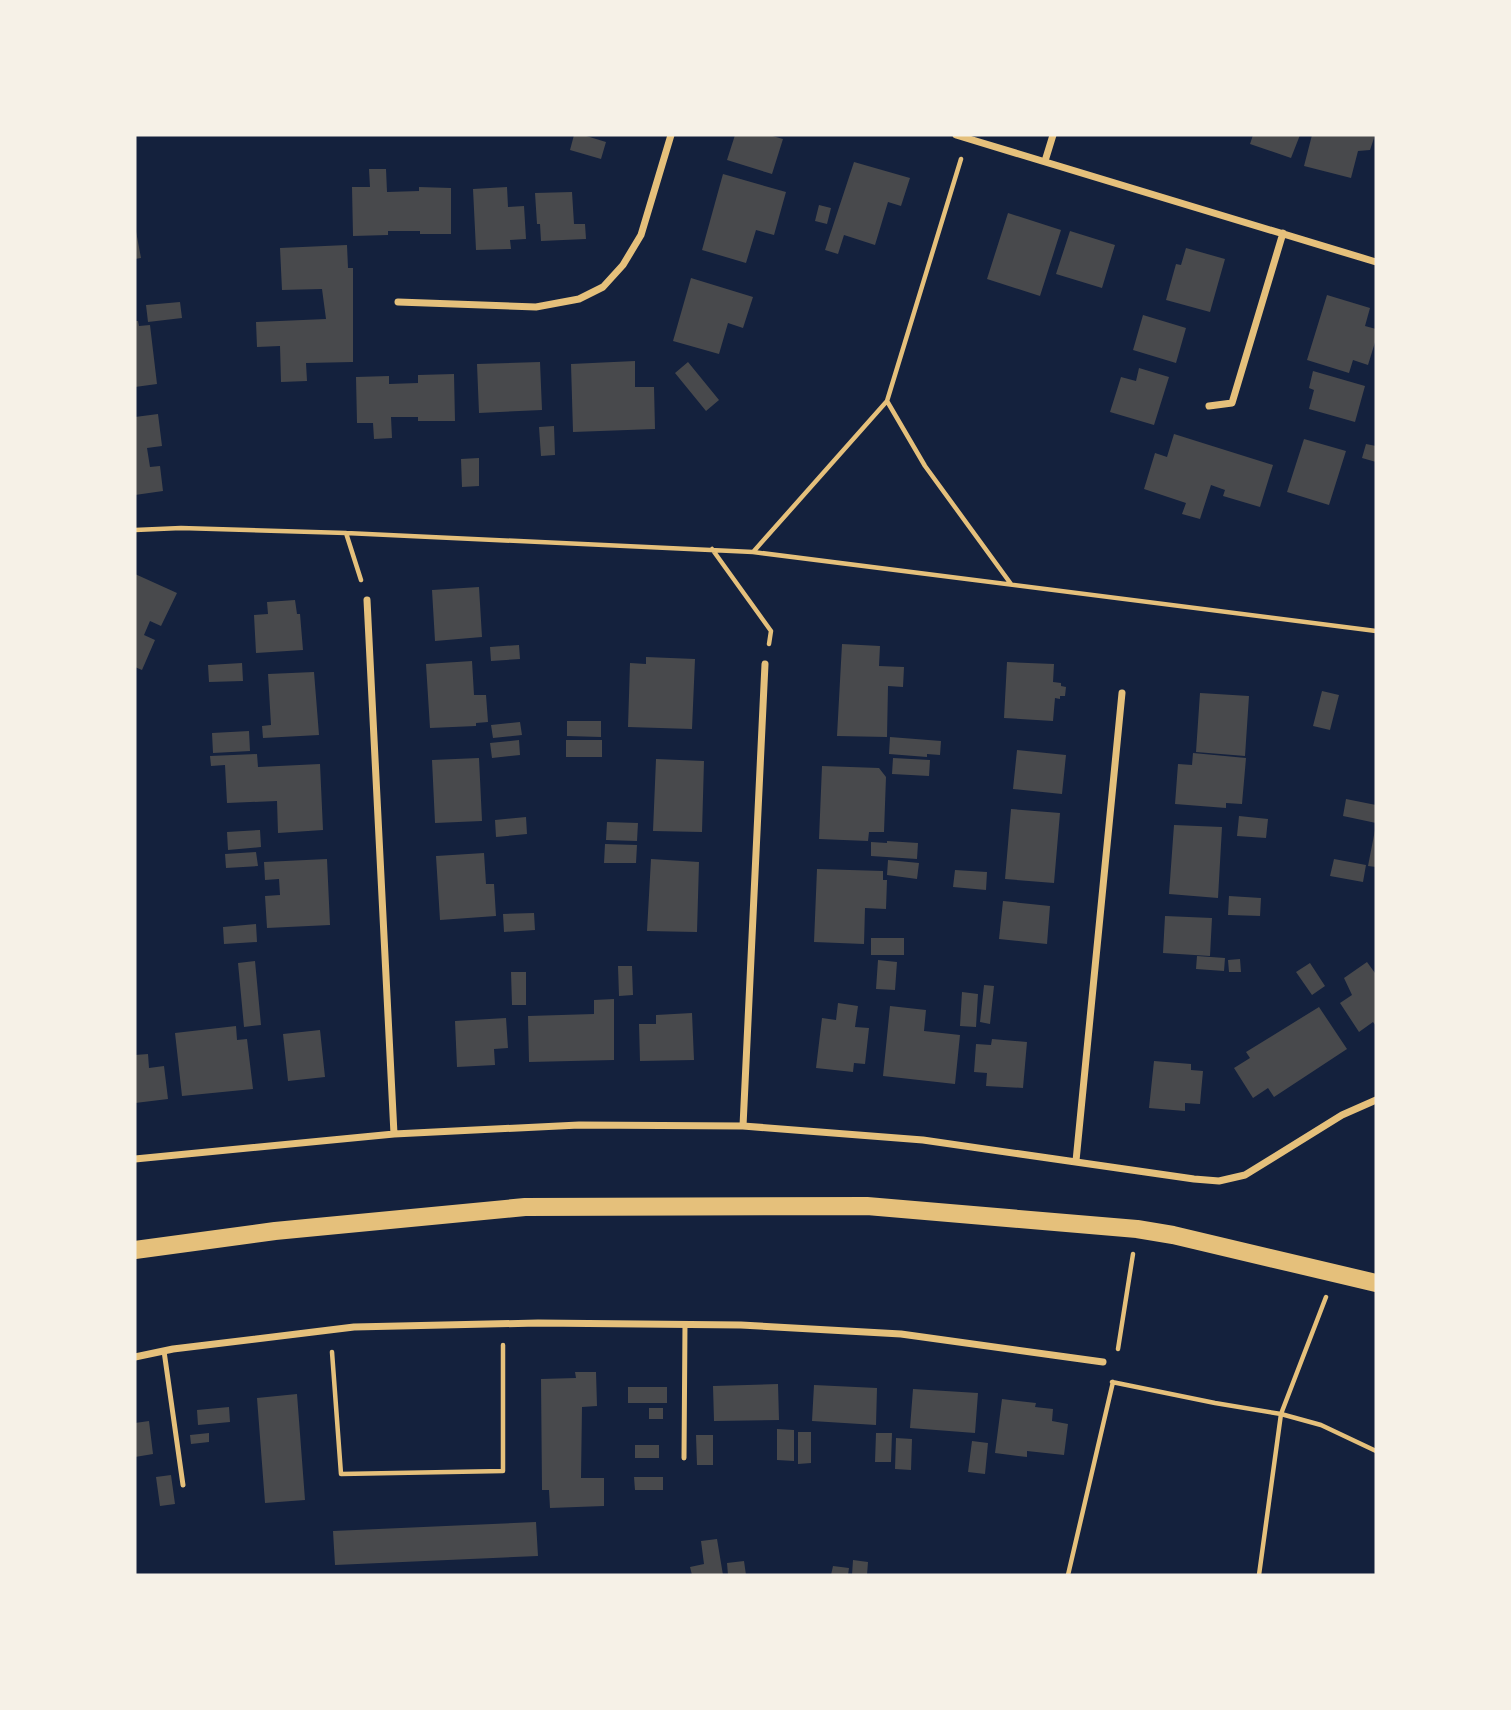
<svg xmlns="http://www.w3.org/2000/svg" width="1511" height="1710" font-family="'Space Grotesk',sans-serif">
<rect width="100%" height="100%" fill="#14213d"/>
<path fill="#48494c" d="M 574,135 L 583,135 L 606,142 L 601,159 L 570,150 Z
M 735,135 L 769,135 L 783,139 L 772,174 L 727,160 Z
M 1253,135 L 1300,135 L 1291,158 L 1250,144 Z
M 1312,135 L 1375,135 L 1370,150 L 1358,151 L 1351,178 L 1304,166 Z
M 854,162 L 910,178 L 901,206 L 888,202 L 875,245 L 844,235 L 838,254 L 825,250 Z
M 369,169 L 386,169 L 387,192 L 419,191 L 419,187 L 451,188 L 451,234 L 420,234 L 420,231 L 388,231 L 388,235 L 353,236 L 352,187 L 370,187 Z
M 723,174 L 786,192 L 774,235 L 756,230 L 746,263 L 702,250 Z
M 507,187 L 508,207 L 524,206 L 526,239 L 510,240 L 511,249 L 476,250 L 473,189 Z
M 572,192 L 574,224 L 585,224 L 586,239 L 541,241 L 540,224 L 537,224 L 535,193 Z
M 819,205 L 831,208 L 827,224 L 815,221 Z
M 1008,213 L 1061,230 L 1040,296 L 987,279 Z
M 135,226 L 141,258 L 135,259 Z
M 1070,231 L 1115,245 L 1102,288 L 1056,274 Z
M 347,245 L 348,268 L 353,268 L 353,362 L 306,363 L 307,381 L 281,382 L 280,346 L 257,347 L 256,322 L 326,319 L 322,289 L 282,290 L 280,248 Z
M 1186,248 L 1225,259 L 1210,312 L 1166,300 L 1176,264 L 1181,265 Z
M 691,278 L 753,297 L 743,328 L 728,323 L 719,354 L 673,341 Z
M 1327,295 L 1370,308 L 1365,326 L 1376,329 L 1376,339 L 1368,365 L 1353,360 L 1349,373 L 1307,360 Z
M 180,302 L 182,318 L 148,322 L 146,305 Z
M 1143,315 L 1186,328 L 1176,363 L 1133,350 Z
M 135,321 L 138,321 L 139,326 L 150,325 L 157,384 L 135,387 Z
M 635,361 L 635,387 L 654,387 L 655,429 L 573,432 L 571,364 Z
M 540,362 L 542,410 L 479,413 L 477,364 Z
M 688,362 L 719,400 L 706,411 L 675,373 Z
M 1139,368 L 1169,377 L 1154,425 L 1110,412 L 1121,377 L 1136,381 Z
M 1313,371 L 1365,386 L 1355,422 L 1309,409 L 1314,390 L 1309,388 Z
M 454,374 L 455,421 L 418,421 L 418,417 L 391,417 L 392,438 L 374,439 L 373,423 L 357,423 L 356,377 L 389,376 L 389,384 L 418,383 L 418,375 Z
M 158,414 L 162,446 L 147,448 L 150,467 L 160,466 L 163,491 L 135,495 L 135,417 Z
M 554,426 L 555,455 L 541,456 L 539,427 Z
M 1174,434 L 1273,465 L 1260,507 L 1223,496 L 1225,490 L 1211,485 L 1200,519 L 1182,514 L 1186,503 L 1144,489 L 1155,453 L 1167,457 Z
M 1304,439 L 1346,451 L 1329,505 L 1287,492 Z
M 1366,444 L 1376,446 L 1376,462 L 1362,458 Z
M 479,458 L 479,486 L 462,487 L 461,459 Z
M 135,574 L 177,593 L 161,626 L 150,621 L 144,635 L 155,640 L 142,670 L 135,667 Z
M 479,587 L 482,637 L 435,641 L 432,590 Z
M 295,600 L 297,614 L 300,614 L 303,650 L 256,653 L 254,615 L 268,614 L 267,602 Z
M 842,644 L 880,646 L 879,666 L 904,667 L 903,687 L 888,686 L 887,737 L 837,736 Z
M 519,645 L 520,659 L 491,661 L 490,647 Z
M 646,657 L 695,659 L 692,729 L 628,727 L 630,663 L 646,664 Z
M 472,661 L 474,695 L 486,695 L 488,722 L 476,723 L 476,726 L 430,728 L 426,664 Z
M 1007,662 L 1054,664 L 1053,682 L 1061,683 L 1061,686 L 1066,687 L 1065,696 L 1060,696 L 1060,699 L 1055,698 L 1053,721 L 1004,718 Z
M 242,663 L 243,681 L 209,682 L 208,665 Z
M 314,672 L 319,735 L 263,738 L 262,726 L 271,725 L 268,674 Z
M 1322,691 L 1339,695 L 1330,730 L 1313,726 Z
M 1200,693 L 1249,696 L 1245,756 L 1196,752 Z
M 567,721 L 601,721 L 601,737 L 567,736 Z
M 520,722 L 522,735 L 493,738 L 491,725 Z
M 249,731 L 250,751 L 213,753 L 212,733 Z
M 890,737 L 941,741 L 940,755 L 927,754 L 927,757 L 889,754 Z
M 519,740 L 520,755 L 492,758 L 490,743 Z
M 566,740 L 602,740 L 602,757 L 566,757 Z
M 1017,750 L 1066,755 L 1062,794 L 1013,789 Z
M 1193,753 L 1246,758 L 1242,804 L 1226,803 L 1226,808 L 1175,804 L 1178,764 L 1192,765 Z
M 257,754 L 258,767 L 320,764 L 323,830 L 278,833 L 277,801 L 227,803 L 225,765 L 211,766 L 210,756 Z
M 479,758 L 482,821 L 435,823 L 432,760 Z
M 893,758 L 930,760 L 929,776 L 892,774 Z
M 656,759 L 704,761 L 702,832 L 653,831 Z
M 822,766 L 879,768 L 886,777 L 884,832 L 869,832 L 868,841 L 819,839 Z
M 1346,799 L 1376,805 L 1376,823 L 1343,816 Z
M 1011,809 L 1060,813 L 1054,883 L 1005,879 Z
M 1239,816 L 1268,819 L 1266,838 L 1237,836 Z
M 526,817 L 527,834 L 496,837 L 495,820 Z
M 607,822 L 638,823 L 637,841 L 606,840 Z
M 1174,825 L 1222,827 L 1218,898 L 1169,894 Z
M 260,830 L 261,847 L 228,850 L 227,832 Z
M 1375,830 L 1376,830 L 1376,867 L 1368,866 Z
M 887,841 L 918,843 L 917,859 L 871,856 L 871,842 L 887,843 Z
M 605,844 L 637,845 L 636,863 L 604,863 Z
M 256,852 L 258,866 L 226,868 L 225,854 Z
M 484,853 L 486,884 L 494,884 L 496,916 L 440,920 L 436,856 Z
M 327,859 L 330,925 L 267,928 L 265,896 L 280,895 L 279,879 L 265,880 L 264,862 Z
M 651,859 L 699,862 L 697,932 L 647,931 Z
M 1334,859 L 1366,865 L 1363,882 L 1330,876 Z
M 888,860 L 919,863 L 917,879 L 887,875 Z
M 817,869 L 883,871 L 883,880 L 887,880 L 886,909 L 865,908 L 864,944 L 814,942 Z
M 955,870 L 987,872 L 986,890 L 953,887 Z
M 1229,896 L 1261,898 L 1260,916 L 1228,915 Z
M 1003,901 L 1050,906 L 1047,944 L 999,939 Z
M 534,913 L 535,930 L 504,932 L 503,914 Z
M 1165,916 L 1212,918 L 1210,956 L 1163,953 Z
M 256,924 L 257,942 L 224,944 L 223,927 Z
M 871,938 L 904,938 L 904,955 L 871,955 Z
M 1197,956 L 1225,958 L 1224,971 L 1196,969 Z
M 1240,959 L 1241,972 L 1229,972 L 1228,960 Z
M 878,960 L 897,962 L 895,990 L 876,989 Z
M 255,961 L 261,1025 L 244,1027 L 238,963 Z
M 1367,962 L 1375,973 L 1376,972 L 1376,1026 L 1373,1022 L 1359,1032 L 1340,1003 L 1352,995 L 1344,978 Z
M 1310,963 L 1325,986 L 1312,995 L 1296,972 Z
M 618,966 L 632,966 L 633,995 L 619,996 Z
M 511,972 L 526,972 L 526,1005 L 512,1005 Z
M 984,985 L 994,986 L 990,1024 L 980,1022 Z
M 962,992 L 978,994 L 976,1027 L 960,1026 Z
M 614,999 L 614,1060 L 529,1062 L 528,1016 L 594,1014 L 594,1000 Z
M 838,1003 L 858,1006 L 855,1027 L 869,1028 L 865,1064 L 854,1063 L 853,1072 L 816,1068 L 822,1018 L 836,1020 Z
M 890,1006 L 926,1010 L 924,1031 L 960,1035 L 955,1084 L 883,1076 Z
M 1319,1007 L 1347,1049 L 1274,1097 L 1268,1088 L 1253,1098 L 1234,1068 L 1250,1058 L 1246,1052 Z
M 692,1013 L 694,1060 L 640,1061 L 639,1024 L 656,1024 L 656,1015 Z
M 506,1018 L 508,1048 L 494,1049 L 495,1065 L 457,1067 L 455,1021 Z
M 236,1026 L 237,1040 L 247,1039 L 253,1089 L 182,1096 L 175,1033 Z
M 320,1030 L 325,1077 L 288,1081 L 283,1034 Z
M 992,1039 L 1027,1042 L 1023,1088 L 986,1086 L 987,1073 L 974,1072 L 976,1044 L 991,1045 Z
M 148,1054 L 149,1068 L 164,1066 L 168,1099 L 135,1103 L 135,1055 Z
M 1154,1061 L 1191,1064 L 1191,1070 L 1203,1071 L 1200,1104 L 1185,1103 L 1185,1111 L 1149,1108 Z
M 575,1372 L 596,1372 L 597,1406 L 582,1407 L 581,1478 L 604,1478 L 604,1506 L 550,1508 L 549,1490 L 542,1490 L 541,1379 L 576,1378 Z
M 778,1384 L 779,1420 L 714,1421 L 713,1386 Z
M 814,1385 L 877,1388 L 876,1425 L 812,1421 Z
M 628,1387 L 667,1387 L 667,1403 L 628,1403 Z
M 913,1389 L 978,1393 L 975,1433 L 910,1428 Z
M 297,1394 L 305,1500 L 265,1503 L 257,1398 Z
M 1002,1399 L 1036,1403 L 1035,1407 L 1053,1409 L 1052,1421 L 1068,1424 L 1064,1455 L 1027,1451 L 1027,1457 L 995,1453 Z
M 229,1407 L 230,1422 L 198,1425 L 197,1410 Z
M 649,1408 L 663,1408 L 663,1419 L 649,1419 Z
M 149,1421 L 153,1454 L 135,1457 L 135,1423 Z
M 777,1429 L 794,1430 L 794,1461 L 777,1460 Z
M 798,1432 L 811,1432 L 811,1463 L 798,1464 Z
M 209,1433 L 209,1442 L 191,1444 L 190,1435 Z
M 876,1433 L 892,1433 L 891,1462 L 875,1462 Z
M 696,1435 L 713,1435 L 713,1465 L 697,1465 Z
M 896,1438 L 912,1439 L 911,1470 L 895,1469 Z
M 972,1441 L 988,1443 L 985,1474 L 968,1472 Z
M 635,1445 L 659,1445 L 659,1458 L 635,1458 Z
M 171,1475 L 175,1504 L 160,1506 L 156,1477 Z
M 634,1477 L 663,1477 L 663,1490 L 635,1490 Z
M 536,1522 L 538,1556 L 335,1565 L 333,1531 Z
M 717,1539 L 723,1575 L 692,1575 L 690,1567 L 704,1564 L 701,1541 Z
M 853,1560 L 868,1562 L 867,1575 L 852,1575 Z
M 744,1561 L 746,1575 L 728,1575 L 727,1563 Z
M 833,1566 L 849,1568 L 848,1575 L 831,1575 Z"/>
<g fill="none" stroke-linecap="round" stroke-linejoin="round">
<path stroke="#e5c07b" stroke-width="4.5" d="M 887,401 L 925,466 L 1011,584
M 135,530 L 181,528 L 346,533 L 753,552 L 1376,631
M 346,533 L 361,580
M 712,549 L 771,631 L 769,644
M 754,551 L 887,401 L 961,159
M 1118,1349 L 1133,1254
M 332,1352 L 341,1474 L 503,1471 L 503,1345
M 1112,1382 L 1215,1403 L 1281,1414 L 1321,1425 L 1376,1451
M 1068,1575 L 1113,1382
M 1259,1575 L 1281,1414 L 1326,1297"/>
<path stroke="#e5c07b" stroke-width="5" d="M 164,1351 L 183,1485
M 684,1458 L 685,1324"/>
<path stroke="#e5c07b" stroke-width="7" d="M 956,135 L 1376,262
M 1045,161 L 1053,135
M 398,302 L 536,307 L 579,299 L 603,287 L 623,265 L 641,235 L 671,135
M 1209,406 L 1232,403 L 1283,233
M 367,600 L 394,1134
M 743,1126 L 765,664
M 135,1159 L 394,1134 L 579,1125 L 743,1126 L 923,1140 L 1194,1179 L 1219,1181 L 1245,1175 L 1342,1115 L 1376,1100
M 1076,1161 L 1122,693
M 135,1357 L 173,1349 L 354,1327 L 538,1323 L 741,1325 L 901,1334 L 1103,1362"/>
<path stroke="#e5c07b" stroke-width="18" d="M 135,1250 L 275,1231 L 525,1207 L 867,1206 L 1137,1229 L 1173,1235 L 1376,1283"/>
</g>
<rect width="1511" height="1710" fill="none" stroke="#f6f1e7" stroke-width="273"/>
</svg>
